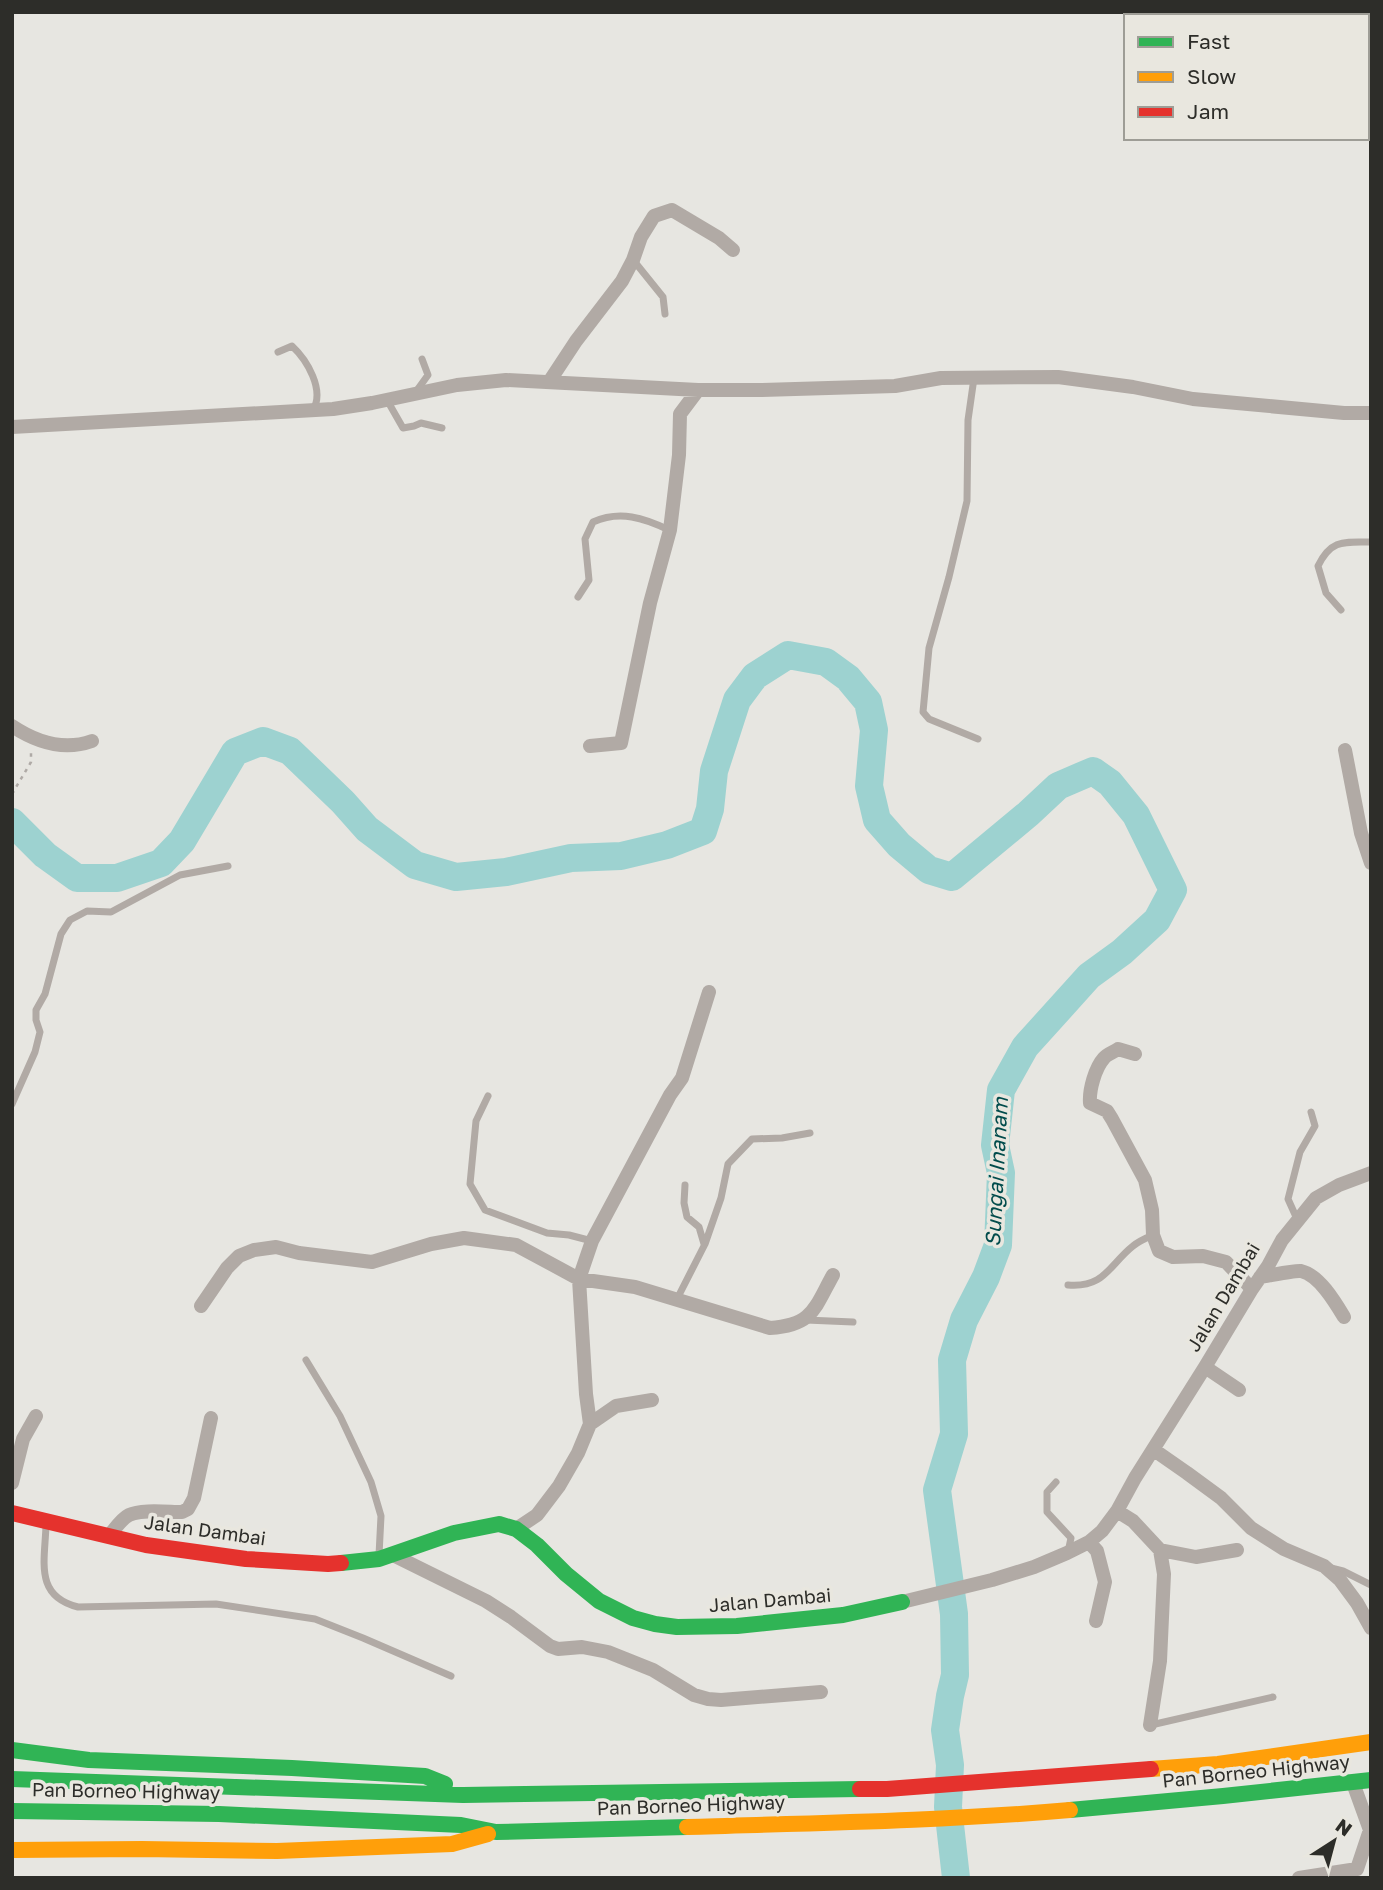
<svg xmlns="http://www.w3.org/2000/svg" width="1383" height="1890" font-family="'Golos Text',sans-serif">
<rect width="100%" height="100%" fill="#e7e6e1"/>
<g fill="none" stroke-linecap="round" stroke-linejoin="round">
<path stroke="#9dd2d0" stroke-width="28" d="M 12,822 L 45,855 L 77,878 L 117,878 L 161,863 L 182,841 L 235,752 L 263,741 L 290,751 L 343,802 L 367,829 L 415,865 L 456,877 L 506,872 L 571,858 L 621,856 L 667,845 L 703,831 L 710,809 L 714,771 L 737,700 L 755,676 L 788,655 L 826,662 L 848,678 L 868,702 L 874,730 L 869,786 L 877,820 L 899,845 L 929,870 L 952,877 L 1028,814 L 1058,786 L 1093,771 L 1110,783 L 1136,815 L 1173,890 L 1157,920 L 1122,952 L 1089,976 L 1025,1047 L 1001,1090 L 995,1145 L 1001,1173 L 998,1245 L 986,1277 L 964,1320 L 952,1360 L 954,1434 L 937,1490 L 954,1614 L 955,1675 L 950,1696 L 945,1730 L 950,1765 L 948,1807 L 956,1878"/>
<path stroke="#afaaa6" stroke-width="2.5" stroke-dasharray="3.5 5" stroke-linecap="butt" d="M 12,794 L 31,762 L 31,751"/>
<path stroke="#b1aaa5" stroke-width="7" d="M 634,261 L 663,297 L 665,314
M 278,352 L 292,346 C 307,360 325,390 313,410
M 974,378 L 968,420 L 967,501 L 949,577 L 929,648 L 923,712 L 929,719 L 978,739
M 415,393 L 428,375 L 422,359
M 387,400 L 403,428 L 414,426 L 421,423 L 442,428
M 578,597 L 589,580 L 585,539 L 593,522 C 620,510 644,518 669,530
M 1341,610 L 1326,593 L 1318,566 C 1331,539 1344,542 1371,542
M 488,1096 L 476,1121 L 470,1184 L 485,1210 L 547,1233 L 569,1235 L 592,1241
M 12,1104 L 35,1052 L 40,1032 L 36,1020 L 36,1010 L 45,994 L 61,934 L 70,920 L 87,911 L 111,912 L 180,875 L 228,866
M 685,1185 L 684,1203 L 687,1217 L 699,1227 L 704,1244
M 1297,1219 L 1288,1199 L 1300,1152 L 1315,1126 L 1311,1112
M 1068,1285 C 1105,1288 1109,1265 1133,1246 C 1139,1241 1146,1238 1153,1235
M 677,1299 L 705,1244 L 721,1198 L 728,1164 L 752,1139 L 782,1138 L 810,1133
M 806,1320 L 853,1322
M 306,1360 L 340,1416 L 371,1482 L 381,1516 L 379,1555
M 1056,1482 L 1047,1492 L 1047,1512 L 1071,1538 L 1068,1552
M 46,1525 C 45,1561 34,1596 78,1607 L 216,1604 L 315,1619 L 363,1638 L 451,1676
M 1331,1568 L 1343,1571 L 1371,1585
M 1151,1725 L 1273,1697"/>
<path stroke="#b1aaa5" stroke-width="14" d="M 549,382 L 576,341 L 622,281 L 633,260 L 641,237 L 654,216 L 672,210 L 719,238 L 733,250
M 12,427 L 333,409 L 372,403 L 457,385 L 506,380 L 698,390 L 760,390 L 895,386 L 941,378 L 1058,377 L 1133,387 L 1193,399 L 1344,413 L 1371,413
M 12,726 C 36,742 64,751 92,741
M 590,746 L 621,743 L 650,603 L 670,530 L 679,455 L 680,414 L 698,390
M 1345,750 L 1361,833 L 1371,863
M 1135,1054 L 1118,1049 C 1114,1052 1107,1054 1104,1058 C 1095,1068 1089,1090 1090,1103 L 1107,1111 L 1112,1119 L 1145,1180 L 1152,1210 L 1153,1235 L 1159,1251 L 1173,1257 L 1203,1256 L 1226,1262 L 1252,1289
M 1260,1277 C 1269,1276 1294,1270 1301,1271 C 1319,1275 1335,1302 1344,1317
M 201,1306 L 227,1268 L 239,1256 L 254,1250 L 276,1247 L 299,1253 L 372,1262 L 431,1244 L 464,1238 L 516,1245 L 579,1279 L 635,1287 L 770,1328 C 813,1325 814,1309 833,1275
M 1205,1367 L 1239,1390
M 590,1424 L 616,1406 L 652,1400
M 1154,1450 L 1187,1473 L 1221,1498 L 1251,1528 L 1284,1549 L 1324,1566 L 1340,1580 L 1357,1603 L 1371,1628
M 12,1483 L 23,1439 L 36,1416
M 1117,1511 L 1133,1521 L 1160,1550 L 1164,1574 L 1160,1661 L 1150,1725
M 516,1529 L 537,1515 L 559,1486 L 578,1453 L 590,1424 L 586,1394 L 579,1279 L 592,1241 L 670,1095 L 682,1078 L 709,992
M 109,1536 C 115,1529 121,1519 129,1515 C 141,1509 168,1512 182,1512 L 188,1509 L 194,1498 L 211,1418
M 1089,1542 L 1097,1551 L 1105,1582 L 1096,1621
M 1160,1550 L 1196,1557 L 1237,1550
M 393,1555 L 486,1601 L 511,1617 L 550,1646 L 558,1649 L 582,1647 L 608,1652 L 653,1670 L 694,1695 L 708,1699 L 721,1700 L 821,1692
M 902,1602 L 992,1580 L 1034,1567 L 1067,1553 L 1089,1542 L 1102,1531 L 1117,1511 L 1135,1478 L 1205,1367 L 1252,1289 L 1268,1266 L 1282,1240 L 1316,1198 L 1339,1185 L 1371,1173
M 1299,1878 L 1357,1869 L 1370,1830 L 1353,1783"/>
<path stroke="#30b455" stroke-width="16" d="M 341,1563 L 379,1559 L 454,1533 L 499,1524 L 516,1529 L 537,1545 L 566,1574 L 599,1601 L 633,1618 L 655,1624 L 677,1627 L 737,1626 L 843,1615 L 902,1602
M 12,1750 L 89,1760 L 292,1768 L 425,1776 L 445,1784
M 12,1779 L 463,1795 L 860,1789
M 1070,1810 L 1223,1796 L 1371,1780
M 12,1811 L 219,1814 L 461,1825 L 496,1832 L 687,1827"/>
<path stroke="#ff9f0a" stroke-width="16" d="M 1151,1769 L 1218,1764 L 1371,1742
M 687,1827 C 815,1823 943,1821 1070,1810
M 12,1850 L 142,1849 L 277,1851 L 452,1844 L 488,1834"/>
<path stroke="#e5322d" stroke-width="16" d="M 12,1513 L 146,1545 L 246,1559 L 328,1564 L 341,1563
M 860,1789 L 887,1789 L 1151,1769"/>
</g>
<g text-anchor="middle" stroke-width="7" stroke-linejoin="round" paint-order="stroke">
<g font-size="19" fill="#2d2d29" stroke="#e9e7df">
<text transform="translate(1223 1297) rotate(-59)" y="7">Jalan Dambai</text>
<text transform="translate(205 1530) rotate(8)" y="7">Jalan Dambai</text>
<text transform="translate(770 1600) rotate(-5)" y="7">Jalan Dambai</text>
<text transform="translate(1256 1771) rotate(-6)" y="7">Pan Borneo Highway</text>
<text transform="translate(126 1791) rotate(1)" y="7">Pan Borneo Highway</text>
<text transform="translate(691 1805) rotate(-2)" y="7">Pan Borneo Highway</text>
</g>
<g font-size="21" font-style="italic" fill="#024c4c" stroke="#e9e7df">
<text transform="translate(997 1172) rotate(-87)" y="7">Sungai Inanam</text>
</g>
</g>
<rect width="1383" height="1890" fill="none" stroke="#2d2d29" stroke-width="28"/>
<rect x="1124" y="14" width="245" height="126" fill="#e9e7df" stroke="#9e9d96" stroke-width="2"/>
<rect x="1138" y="37" width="35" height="10" fill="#30b455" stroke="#9e9d96" stroke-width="2"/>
<text x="1187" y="49" font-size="21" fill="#2d2d29">Fast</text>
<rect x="1138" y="72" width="35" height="10" fill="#ff9f0a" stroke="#9e9d96" stroke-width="2"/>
<text x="1187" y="84" font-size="21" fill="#2d2d29">Slow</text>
<rect x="1138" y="107" width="35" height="10" fill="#e5322d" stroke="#9e9d96" stroke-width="2"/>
<text x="1187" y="119" font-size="21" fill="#2d2d29">Jam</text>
<g transform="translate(1334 1841) rotate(36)" stroke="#e9e7df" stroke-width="5" paint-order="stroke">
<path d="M0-5L12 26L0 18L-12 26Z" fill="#2d2d29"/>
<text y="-10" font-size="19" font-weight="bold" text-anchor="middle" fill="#2d2d29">N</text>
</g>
</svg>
